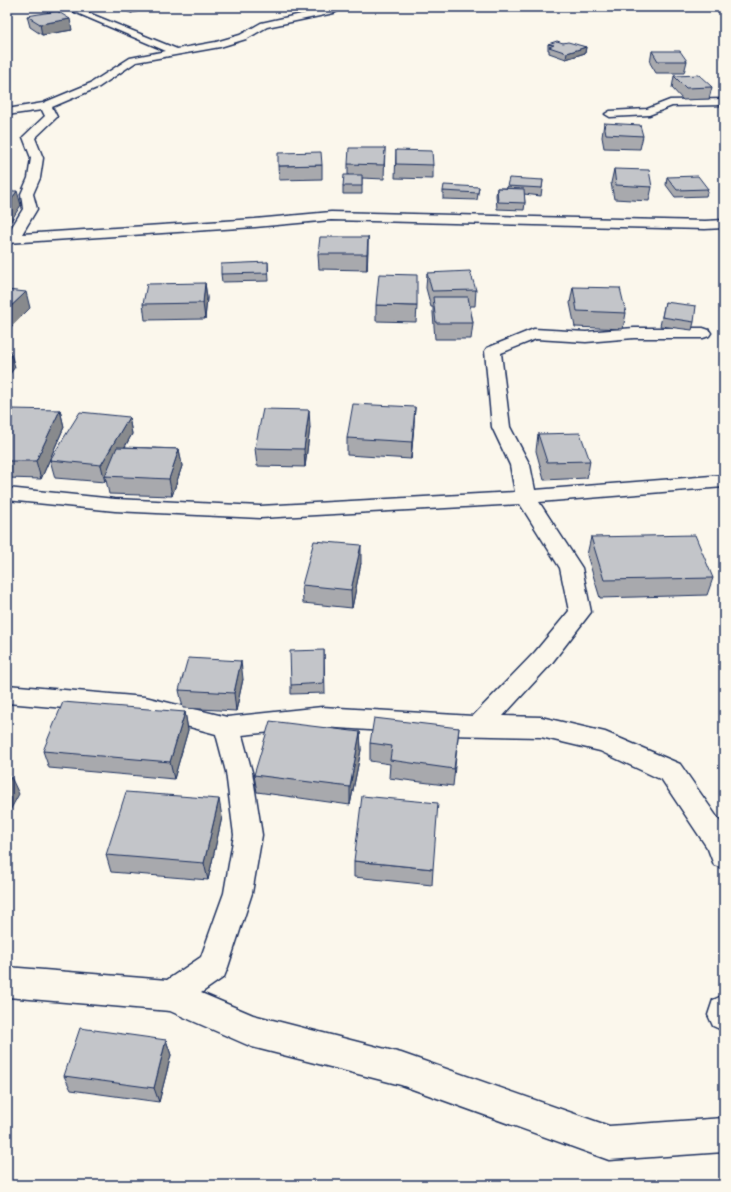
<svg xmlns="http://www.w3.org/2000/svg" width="731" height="1192" font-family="Caveat,sans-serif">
<rect width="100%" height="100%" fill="#fbf7ec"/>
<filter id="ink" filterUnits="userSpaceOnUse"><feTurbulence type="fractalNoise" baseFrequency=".025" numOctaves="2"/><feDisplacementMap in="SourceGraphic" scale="8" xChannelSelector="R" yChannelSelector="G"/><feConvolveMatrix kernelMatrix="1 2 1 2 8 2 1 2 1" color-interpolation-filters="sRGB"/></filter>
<g filter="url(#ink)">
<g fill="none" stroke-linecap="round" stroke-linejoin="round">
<defs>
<path id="street" d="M 63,7 L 74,7 L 177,49 L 216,42 L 240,35 L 261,23 L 333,7 L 345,7 L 334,13 L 267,27 L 246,39 L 220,47 L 136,62 L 99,87 L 52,107 L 57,117 L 35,138 L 43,158 L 40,178 L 33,194 L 37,209 L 22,234 L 255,219 L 331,212 L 705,221 L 724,220 L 724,228 L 705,229 L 331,220 L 255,227 L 7,243 L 7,235 L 23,209 L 21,194 L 28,178 L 31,158 L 23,137 L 45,116 L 42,110 L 7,115 L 7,109 L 43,103 L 91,83 L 130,58 L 166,51 Z
M 724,99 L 724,105 L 672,106 L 649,115 L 610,117 L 605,114 L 610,111 L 647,109 L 670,100 Z
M 634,328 L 703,328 L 709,330 L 711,333 L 709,336 L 703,338 L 634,338 L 586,342 L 536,339 L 501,353 L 510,427 L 530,465 L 535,490 L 724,475 L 724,487 L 539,502 L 582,568 L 591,612 L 551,664 L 503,716 L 541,717 L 605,732 L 680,764 L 724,827 L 724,868 L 714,865 L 708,849 L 662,780 L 600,751 L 541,737 L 448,735 L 322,727 L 242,735 L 252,772 L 262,835 L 252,893 L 228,967 L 224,977 L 201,993 L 253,1015 L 401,1053 L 609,1126 L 724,1118 L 724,1152 L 609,1160 L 401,1085 L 252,1047 L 170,1011 L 7,997 L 7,967 L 167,980 L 201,957 L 224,893 L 234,835 L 226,772 L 216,734 L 145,715 L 7,703 L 7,685 L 145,697 L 227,717 L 322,707 L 473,716 L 535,652 L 569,611 L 560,568 L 520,504 L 260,518 L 115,511 L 7,500 L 7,488 L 115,499 L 260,506 L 515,492 L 510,465 L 492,427 L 485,351 L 487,348 L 534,329 L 586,332 Z
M 724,995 L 724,1031 L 713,1026 L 708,1015 L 713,1000 Z"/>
</defs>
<use href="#street" stroke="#1b2f5e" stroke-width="3"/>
<use href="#street" fill="#fbf7ec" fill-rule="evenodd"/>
</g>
<path fill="#a8a9ad" stroke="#1b2f5e" d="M 125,7 L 148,7 L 149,9 L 131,13 L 126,11 Z
M 27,16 L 72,30 L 42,35 L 30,27 Z
M 563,43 L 586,47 L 585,53 L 566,59 L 549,53 L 549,50 L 548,50 L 548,44 Z
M 722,50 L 724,50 L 724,63 L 721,56 Z
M 652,51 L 687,61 L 684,73 L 656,73 L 650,63 Z
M 674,76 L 712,87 L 709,99 L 683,100 L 672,88 Z
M 604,123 L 643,136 L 640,149 L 604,148 L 602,137 Z
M 385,148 L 384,179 L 362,178 L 362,194 L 343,194 L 343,186 L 348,175 L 348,164 Z
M 396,150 L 433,165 L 433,179 L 395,178 Z
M 322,165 L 322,179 L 279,180 L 278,166 Z
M 614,169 L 652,187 L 649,201 L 614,199 L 611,183 Z
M 667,177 L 708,189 L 706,196 L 675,197 L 666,185 Z
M 543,180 L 541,196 L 524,194 L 525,203 L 524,210 L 497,209 L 496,195 L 497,188 L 507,188 L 507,186 Z
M 479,187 L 477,200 L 443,199 L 443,191 Z
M 368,237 L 367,270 L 319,269 L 318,254 Z
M 268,262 L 269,281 L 222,282 L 221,274 Z
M 427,273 L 476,290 L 475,306 L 470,306 L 473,323 L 471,339 L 435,339 L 433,313 L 433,307 L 431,307 L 426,288 Z
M 205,283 L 207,298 L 205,319 L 145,320 L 143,304 Z
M 573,287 L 626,313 L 623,329 L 575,327 L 570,303 Z
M 7,290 L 30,308 L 11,327 L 7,326 Z
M 665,302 L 694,322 L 692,330 L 660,326 Z
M 376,305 L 417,306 L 416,322 L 376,321 Z
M 60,410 L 64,427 L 41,479 L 7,478 L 7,417 Z
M 129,417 L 132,434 L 125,447 L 179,449 L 182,466 L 172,496 L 109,494 L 106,480 L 105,482 L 55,478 L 50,460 Z
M 414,424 L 411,459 L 347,455 L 347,438 Z
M 310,427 L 305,467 L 257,466 L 255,448 Z
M 538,434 L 590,461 L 587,478 L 544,480 L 536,451 Z
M 591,537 L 713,578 L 707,595 L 600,598 L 587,555 Z
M 361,563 L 352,608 L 303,603 L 302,585 Z
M 324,650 L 325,693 L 291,694 L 291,685 Z
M 243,679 L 236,711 L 183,708 L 179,690 Z
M 185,712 L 188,730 L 174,779 L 49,768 L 43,751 Z
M 459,728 L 453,786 L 389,778 L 390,764 L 370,761 L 370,743 Z
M 360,732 L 361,750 L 350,805 L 257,792 L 254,775 Z
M 222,817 L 208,880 L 111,872 L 106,855 Z
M 354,861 L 433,869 L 432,885 L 354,877 Z
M 166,1040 L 171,1055 L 159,1102 L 71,1090 L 64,1076 Z"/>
<path fill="#888a8d" stroke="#1b2f5e" d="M 130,7 L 148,7 L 149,9 L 131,13 Z
M 70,19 L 72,30 L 42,35 L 40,24 Z
M 586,47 L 585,53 L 566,59 L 567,53 Z
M 17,191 L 21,205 L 7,227 L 7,206 Z
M 368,237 L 368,252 L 367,270 L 367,254 Z
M 205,283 L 207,298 L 205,319 L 203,303 Z
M 26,292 L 30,308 L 11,327 L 7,313 L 7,310 Z
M 10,351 L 15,367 L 7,378 L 7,355 Z
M 415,407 L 414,424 L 411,459 L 412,442 Z
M 60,410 L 64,427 L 41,479 L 36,461 Z
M 309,410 L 310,427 L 305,467 L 304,449 Z
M 129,417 L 132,434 L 108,476 L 105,476 L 106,480 L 105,482 L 101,465 Z
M 179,449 L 182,466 L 172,496 L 169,479 Z
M 361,545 L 361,563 L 352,608 L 351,590 Z
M 241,661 L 243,679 L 236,711 L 234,693 Z
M 185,712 L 188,730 L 174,779 L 170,762 Z
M 360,732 L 361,750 L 350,805 L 350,787 Z
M 11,777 L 19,794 L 7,816 L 7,785 Z
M 219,799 L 222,817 L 208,880 L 204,863 Z
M 166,1040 L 171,1055 L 159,1102 L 154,1088 Z"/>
<path fill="#c3c5c9" stroke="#1b2f5e" d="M 57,11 L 70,19 L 40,24 L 27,16 Z
M 557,41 L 563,43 L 568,42 L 586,47 L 567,53 L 549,47 L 554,45 L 548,44 Z
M 652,51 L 680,51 L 687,61 L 658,61 Z
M 699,75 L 712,87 L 686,88 L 674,76 Z
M 604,123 L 640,125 L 643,136 L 606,134 Z
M 349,148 L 385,148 L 384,165 L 348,164 Z
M 396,150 L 432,151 L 433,165 L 396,164 Z
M 321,152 L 322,165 L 278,166 L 278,153 Z
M 614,169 L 649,170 L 652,187 L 616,185 Z
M 344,175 L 362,175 L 362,186 L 343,186 Z
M 698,176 L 708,189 L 677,190 L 667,177 Z
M 509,178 L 543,180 L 542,188 L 507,186 Z
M 444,185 L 479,187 L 478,193 L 443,191 Z
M 497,188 L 524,189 L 525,203 L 498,202 Z
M 7,191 L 17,191 L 7,206 Z
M 320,237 L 368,237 L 367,254 L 318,254 Z
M 268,262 L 268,273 L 221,274 L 221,264 Z
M 470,271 L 476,290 L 432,291 L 427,273 Z
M 379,274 L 417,275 L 417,306 L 376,305 Z
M 205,283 L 203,303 L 143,304 L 147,284 Z
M 573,287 L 620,288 L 626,313 L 577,311 Z
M 7,290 L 26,292 L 7,310 Z
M 433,297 L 468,297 L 473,323 L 436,323 Z
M 665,302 L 696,306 L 694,322 L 662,317 Z
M 7,350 L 10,351 L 7,355 Z
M 353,404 L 415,407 L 412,442 L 347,438 Z
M 11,409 L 60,410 L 36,461 L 7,461 L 7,417 Z
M 263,409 L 309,410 L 304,449 L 255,448 Z
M 80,412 L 129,417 L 101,465 L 50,460 Z
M 580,433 L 590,461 L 547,462 L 538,434 Z
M 117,447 L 179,449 L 169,479 L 105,476 Z
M 695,535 L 713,578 L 604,580 L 591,537 Z
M 314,541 L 361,545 L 351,590 L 302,585 Z
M 324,650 L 324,683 L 291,685 L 290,651 Z
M 188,658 L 241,661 L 234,693 L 179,690 Z
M 63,702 L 185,712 L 170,762 L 43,751 Z
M 374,718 L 459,728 L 454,769 L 390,760 L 392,746 L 370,743 Z
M 270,721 L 360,732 L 350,787 L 254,775 Z
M 7,776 L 11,777 L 7,785 Z
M 126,792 L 219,799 L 204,863 L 106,855 Z
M 362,796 L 438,803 L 433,869 L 354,861 Z
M 80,1028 L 166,1040 L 154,1088 L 64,1076 Z"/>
</g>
<rect width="731" height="1192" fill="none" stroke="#fbf7ec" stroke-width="24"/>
<rect x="12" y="12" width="707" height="1168" fill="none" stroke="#1b2f5e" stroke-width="1.5" filter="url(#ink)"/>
</svg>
